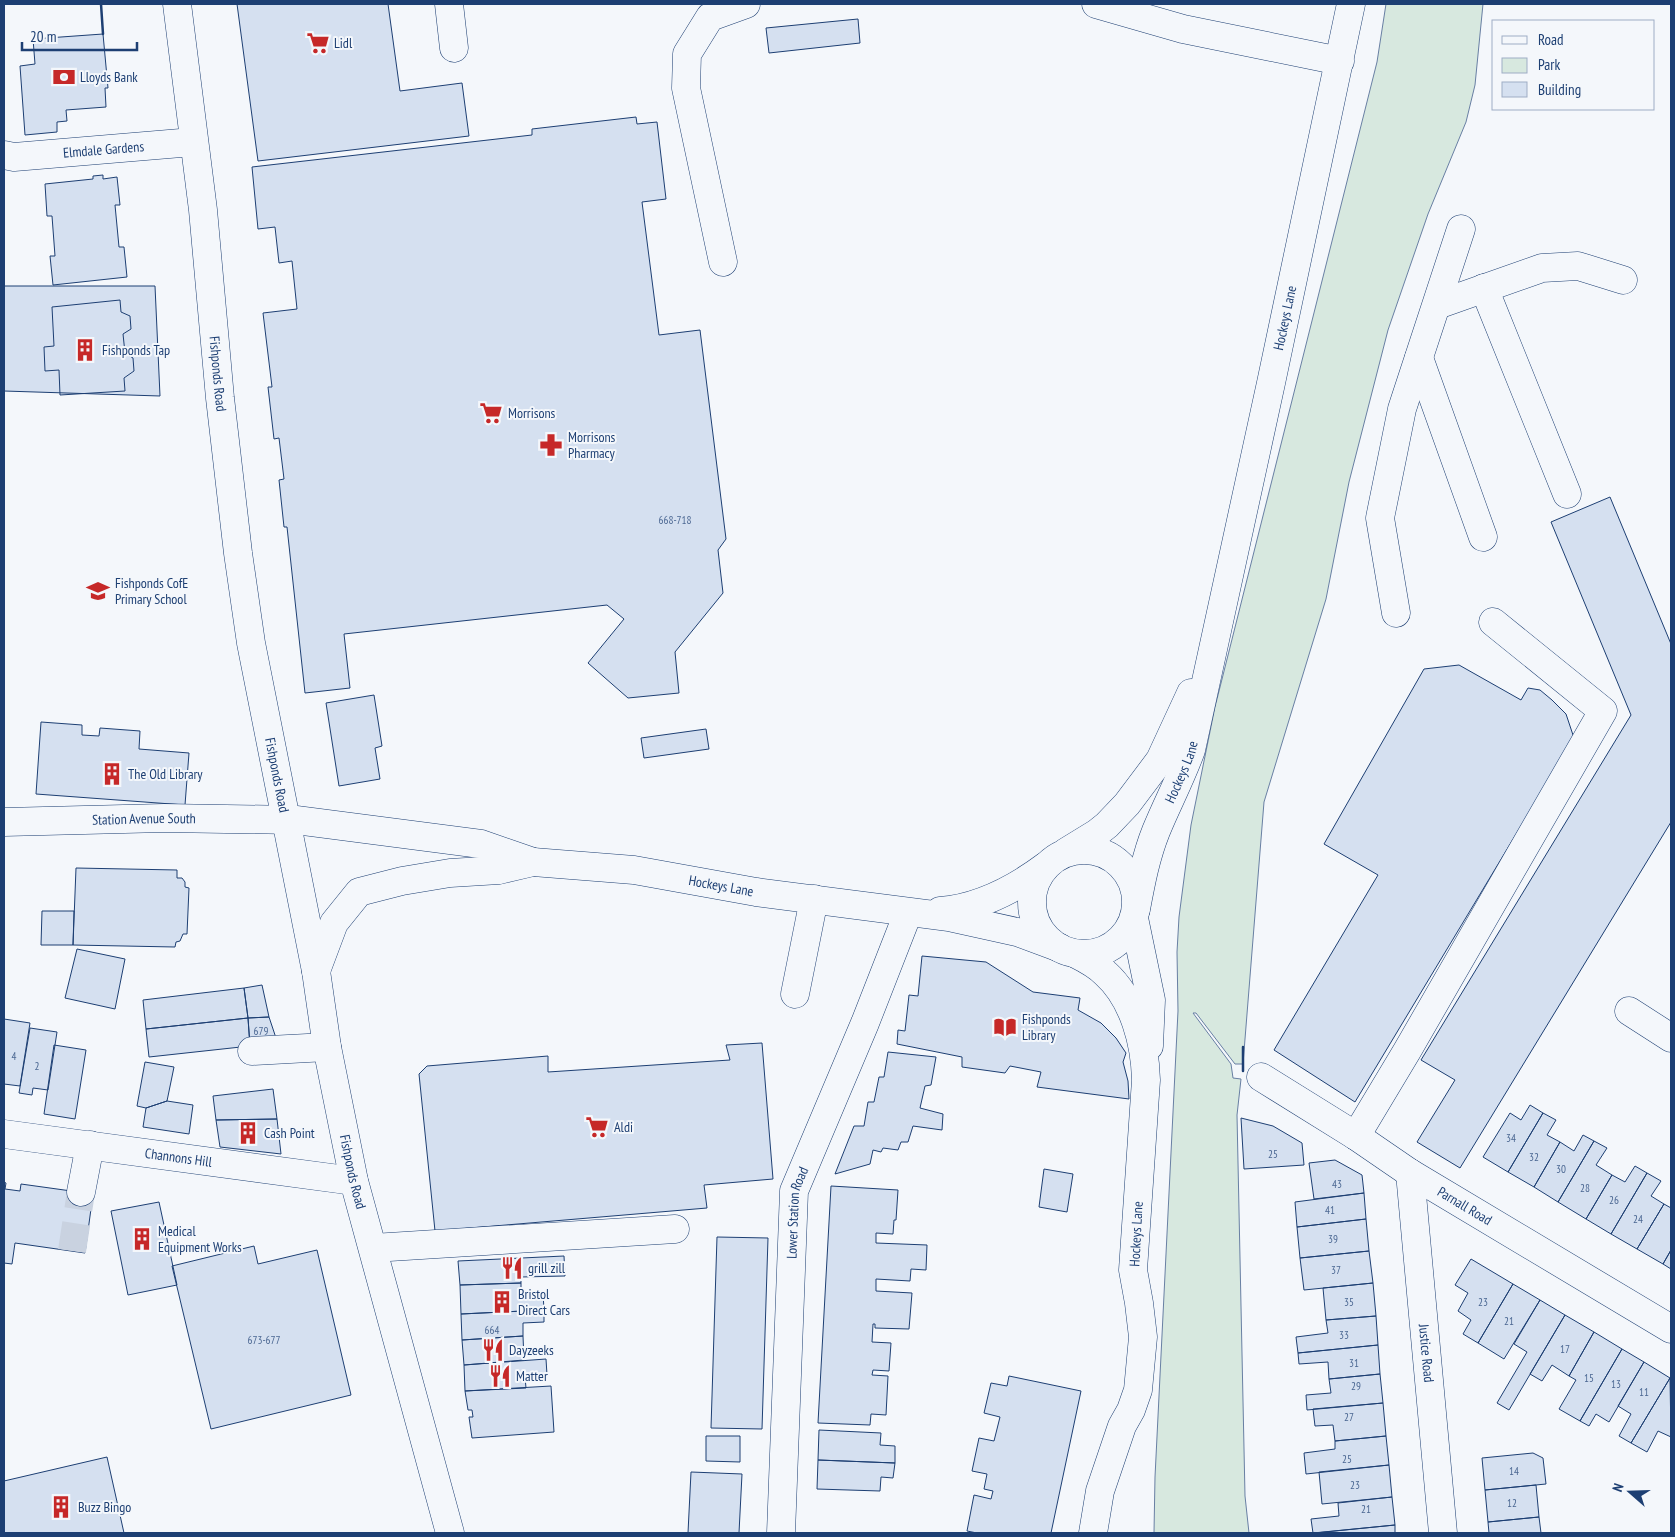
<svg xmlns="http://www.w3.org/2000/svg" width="1675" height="1537" font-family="'PT Sans Narrow',sans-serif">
<rect width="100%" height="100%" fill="#f4f7fb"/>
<path fill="#d7e8df" stroke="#687fa3" d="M 1386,4 L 1483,4 L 1475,85 L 1466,122 L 1428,214 L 1388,330 L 1349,482 L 1326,599 L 1264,802 L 1243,1064 L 1235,1064 L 1196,1013 L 1193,1013 L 1231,1064 L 1233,1078 L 1241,1079 L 1237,1115 L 1245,1496 L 1249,1533 L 1154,1533 L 1155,1477 L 1178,1011 L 1177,952 L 1179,917 L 1191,825 L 1215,707 L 1377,62 Z"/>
<path fill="#d5e0f0" stroke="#1d3f73" d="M 237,4 L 388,4 L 400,91 L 462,83 L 469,136 L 258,161 Z
M 858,19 L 860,43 L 769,53 L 766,28 Z
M 103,34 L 108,88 L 105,88 L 106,107 L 66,110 L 67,121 L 57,122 L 57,132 L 25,135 L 20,66 L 35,64 L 33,39 Z
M 636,117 L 637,124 L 657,122 L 666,199 L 642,202 L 659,335 L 700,330 L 726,539 L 718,550 L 723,593 L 675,652 L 679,693 L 628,698 L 588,663 L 624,619 L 607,605 L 344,634 L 350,688 L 305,693 L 287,527 L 284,527 L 279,480 L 284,479 L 279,438 L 274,439 L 268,387 L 272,387 L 263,313 L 297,309 L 292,261 L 279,263 L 275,227 L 258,229 L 252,167 L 532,135 L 532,129 Z
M 103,175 L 103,179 L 117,177 L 120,205 L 115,205 L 119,247 L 124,247 L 127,277 L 53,285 L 50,256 L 55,256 L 52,216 L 47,216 L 45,184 L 93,179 L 93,176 Z
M 4,286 L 155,286 L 160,396 L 4,391 Z
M 120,300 L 121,312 L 130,316 L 131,329 L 123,334 L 125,353 L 133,358 L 134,371 L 124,378 L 125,391 L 60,395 L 59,370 L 45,371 L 44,347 L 54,346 L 52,307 Z
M 1610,497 L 1671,644 L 1671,822 L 1460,1168 L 1417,1142 L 1455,1080 L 1421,1060 L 1631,715 L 1551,522 Z
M 1459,665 L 1521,700 L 1528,688 L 1540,690 L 1552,700 L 1566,714 L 1574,738 L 1355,1102 L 1274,1050 L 1378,875 L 1324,844 L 1424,669 Z
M 374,695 L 382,746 L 375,748 L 380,779 L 339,786 L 326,703 Z
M 41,722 L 82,725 L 82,735 L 99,736 L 100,728 L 140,731 L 139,749 L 189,753 L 185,805 L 36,794 Z
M 706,729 L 709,749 L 644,758 L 641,738 Z
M 76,868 L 177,870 L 177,878 L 182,878 L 185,882 L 185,887 L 189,888 L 187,934 L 183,934 L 180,941 L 176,942 L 175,947 L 73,945 Z
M 42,911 L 74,911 L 73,945 L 41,945 Z
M 77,949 L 125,959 L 115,1009 L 65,998 Z
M 922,956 L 986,962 L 1033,992 L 1080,998 L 1078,1010 L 1101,1023 L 1116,1038 L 1126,1053 L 1123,1062 L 1128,1081 L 1129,1099 L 1037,1087 L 1041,1072 L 1010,1066 L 1005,1073 L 962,1067 L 962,1057 L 897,1044 L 898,1030 L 905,1031 L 909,995 L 918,996 Z
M 262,985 L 269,1017 L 248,1018 L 244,988 Z
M 244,988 L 248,1018 L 146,1029 L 143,1000 Z
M 269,1017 L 278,1044 L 250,1046 L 248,1018 Z
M 248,1018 L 250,1046 L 149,1057 L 146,1029 Z
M 4,1019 L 30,1023 L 20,1086 L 4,1084 Z
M 30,1028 L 57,1032 L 48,1090 L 33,1088 L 32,1095 L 19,1093 Z
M 762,1043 L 773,1179 L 704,1185 L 707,1208 L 435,1231 L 419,1074 L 427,1066 L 548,1056 L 548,1072 L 730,1060 L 726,1045 Z
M 54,1045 L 86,1050 L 75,1119 L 44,1114 Z
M 888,1052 L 936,1057 L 931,1085 L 925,1086 L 920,1108 L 943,1114 L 942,1130 L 913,1126 L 908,1142 L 901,1142 L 898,1150 L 883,1148 L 881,1152 L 873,1150 L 870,1164 L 835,1174 L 854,1126 L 864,1126 L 868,1102 L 874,1102 L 879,1077 L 884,1077 Z
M 145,1062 L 174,1067 L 167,1101 L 146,1108 L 137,1106 Z
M 273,1089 L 277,1119 L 216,1120 L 213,1096 Z
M 167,1101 L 193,1105 L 189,1134 L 143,1127 L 146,1108 Z
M 1530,1105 L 1543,1113 L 1508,1172 L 1483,1157 L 1510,1113 L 1521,1120 Z
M 1543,1113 L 1556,1120 L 1547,1135 L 1560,1142 L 1534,1187 L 1508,1172 Z
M 1241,1118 L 1273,1126 L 1302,1143 L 1304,1165 L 1244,1169 Z
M 277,1119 L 281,1154 L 220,1147 L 216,1120 Z
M 1583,1135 L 1594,1141 L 1558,1202 L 1534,1187 L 1560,1142 L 1574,1151 Z
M 1594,1141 L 1607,1148 L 1596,1165 L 1612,1175 L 1586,1219 L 1558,1202 Z
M 1335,1160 L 1362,1175 L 1364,1193 L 1314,1199 L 1309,1163 Z
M 1635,1166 L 1647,1173 L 1611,1234 L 1586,1219 L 1612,1175 L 1625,1182 Z
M 1044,1169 L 1073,1174 L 1067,1212 L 1039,1207 Z
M 1647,1173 L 1661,1181 L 1651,1196 L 1664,1204 L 1637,1249 L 1611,1234 Z
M 4,1182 L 6,1183 L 5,1189 L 20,1191 L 21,1184 L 93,1194 L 85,1253 L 15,1243 L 12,1264 L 4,1263 Z
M 831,1186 L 898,1190 L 896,1220 L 894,1220 L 893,1234 L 876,1233 L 876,1243 L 927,1245 L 926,1270 L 911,1269 L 910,1281 L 876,1279 L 876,1291 L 912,1293 L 909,1329 L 875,1328 L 875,1324 L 873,1324 L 872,1342 L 891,1343 L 889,1371 L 873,1370 L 872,1375 L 888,1376 L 886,1415 L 871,1414 L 870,1425 L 818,1423 Z
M 1364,1193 L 1366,1219 L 1297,1227 L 1295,1202 Z
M 159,1202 L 177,1285 L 128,1295 L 111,1211 Z
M 1664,1204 L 1671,1208 L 1671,1250 L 1663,1264 L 1637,1249 Z
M 1366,1219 L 1369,1251 L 1300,1258 L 1297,1227 Z
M 717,1237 L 768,1238 L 762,1429 L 711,1428 Z
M 254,1246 L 258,1264 L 317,1250 L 351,1395 L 211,1429 L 172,1266 Z
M 1671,1250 L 1671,1269 L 1663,1264 Z
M 1369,1251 L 1373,1283 L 1304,1290 L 1300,1258 Z
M 564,1256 L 565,1276 L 521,1277 L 521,1283 L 460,1285 L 458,1261 Z
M 1471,1259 L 1513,1284 L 1478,1343 L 1463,1334 L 1471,1320 L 1458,1311 L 1468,1293 L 1455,1285 Z
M 521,1283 L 521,1294 L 543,1293 L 544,1310 L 461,1314 L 460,1285 Z
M 1373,1283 L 1376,1316 L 1326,1320 L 1323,1288 Z
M 1513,1284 L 1540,1300 L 1504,1359 L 1478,1343 Z
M 1540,1300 L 1565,1315 L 1509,1410 L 1497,1403 L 1527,1352 L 1514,1344 Z
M 544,1310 L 544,1322 L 523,1323 L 523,1336 L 462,1340 L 461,1314 Z
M 1565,1315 L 1594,1332 L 1569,1376 L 1552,1365 L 1542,1381 L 1530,1374 Z
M 1376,1316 L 1378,1345 L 1298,1353 L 1296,1337 L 1328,1333 L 1326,1320 Z
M 1594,1332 L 1622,1349 L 1580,1421 L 1559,1409 L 1576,1380 L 1569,1376 Z
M 523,1336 L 524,1360 L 464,1365 L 462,1340 Z
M 1378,1345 L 1380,1374 L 1329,1379 L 1328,1362 L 1299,1364 L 1298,1353 Z
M 1622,1349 L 1644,1362 L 1609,1422 L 1596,1414 L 1589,1426 L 1580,1421 Z
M 546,1359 L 547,1375 L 525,1377 L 526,1388 L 465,1391 L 464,1365 Z
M 1644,1362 L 1670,1378 L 1631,1443 L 1619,1436 L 1631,1414 L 1618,1406 Z
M 1380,1374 L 1383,1403 L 1307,1410 L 1306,1395 L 1331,1393 L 1329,1379 Z
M 1009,1376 L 1081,1391 L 1051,1533 L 977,1533 L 967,1531 L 974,1495 L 991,1499 L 993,1491 L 984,1489 L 987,1474 L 972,1471 L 979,1438 L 994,1441 L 1000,1417 L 984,1413 L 991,1383 L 1007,1386 Z
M 1670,1378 L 1671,1437 L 1658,1431 L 1647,1452 L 1631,1443 Z
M 551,1386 L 554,1432 L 472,1438 L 469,1417 L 473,1417 L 472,1410 L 468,1410 L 465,1391 Z
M 1383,1403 L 1386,1436 L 1335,1441 L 1333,1425 L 1315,1426 L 1313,1409 Z
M 819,1430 L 881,1433 L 880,1445 L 895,1446 L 895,1463 L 818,1460 Z
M 706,1436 L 740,1436 L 740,1462 L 706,1461 Z
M 1386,1436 L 1389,1465 L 1306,1474 L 1304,1453 L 1335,1449 L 1335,1441 Z
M 1533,1453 L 1543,1458 L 1546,1484 L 1485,1490 L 1482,1458 Z
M 107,1457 L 124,1533 L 4,1533 L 4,1481 Z
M 818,1460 L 895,1463 L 893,1478 L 881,1477 L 880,1491 L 817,1489 Z
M 1389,1465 L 1392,1497 L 1322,1504 L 1319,1472 Z
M 691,1472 L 742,1474 L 739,1533 L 688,1533 Z
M 1536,1485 L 1539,1517 L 1488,1522 L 1485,1490 Z
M 1392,1497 L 1395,1525 L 1313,1533 L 1311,1519 L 1339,1516 L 1338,1503 Z
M 1539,1517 L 1541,1533 L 1489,1533 L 1488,1522 Z
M 1395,1525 L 1395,1533 L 1315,1533 Z"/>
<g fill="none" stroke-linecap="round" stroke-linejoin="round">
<path stroke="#c9d2e0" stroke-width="28" stroke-dasharray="28 14" stroke-linecap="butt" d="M 72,1251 L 81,1192"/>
<defs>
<g id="minor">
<path d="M 449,4 L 454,48"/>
<path d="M 1096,4 L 1183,29 L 1340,61"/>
<path id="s1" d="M 4,155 L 14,157 L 193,142"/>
<path d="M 723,262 L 686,88 L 687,54 L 710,17 L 746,4"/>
<path d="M 1484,288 L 1567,494"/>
<path d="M 1437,305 L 1542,268 L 1578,266 L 1623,280"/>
<path d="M 1419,358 L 1483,537"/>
<path d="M 1396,613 L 1380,518 L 1402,409 L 1461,229"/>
<path id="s2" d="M 4,822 L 164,818 L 296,820 L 481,844 L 533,862"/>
<circle cx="1084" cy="902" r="52"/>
<path d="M 1066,852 L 1097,833 L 1107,825 L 1127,804 L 1160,760 L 1191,693"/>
<path id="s3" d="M 1136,909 C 1141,882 1146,856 1156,831 C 1167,804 1181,778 1191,750 L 1271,383 L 1351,4"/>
<path d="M 940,911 C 979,908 1015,889 1046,866"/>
<path d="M 1134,918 L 1151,1000 L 1149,1046"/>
<path d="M 1076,954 C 1086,959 1097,965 1105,973 C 1134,999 1145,1043 1146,1080 L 1133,1270 L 1139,1303 L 1143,1337 L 1138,1390 L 1131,1410 L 1122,1426 L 1100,1491 L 1093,1533"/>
<path id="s4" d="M 316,971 L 334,923 L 359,892 L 402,881 L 450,873 L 499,870 L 533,862 L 634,870 L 756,892 L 949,917 L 1017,932 L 1060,948"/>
<path d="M 795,994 L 814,899"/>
<path d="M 1629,1011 L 1671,1038"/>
<path d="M 252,1051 L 327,1047"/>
<path id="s5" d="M 1261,1077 L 1356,1136 L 1410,1173 L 1671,1329"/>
<path id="s6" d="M 4,1134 L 354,1181"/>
<path d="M 1356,1136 L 1407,1051 L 1603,711 L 1493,622"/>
<path id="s7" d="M 1410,1173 L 1443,1533"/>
<path d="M 81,1192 L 90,1145"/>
<path d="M 373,1248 L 675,1229"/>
<path id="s8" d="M 781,1533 L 794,1191 L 865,1023 L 908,913"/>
</g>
<g id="major">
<path id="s9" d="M 177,4 L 203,210 L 220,398 L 238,553 L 251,643 L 316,971 L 327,1047 L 354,1181 L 450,1533"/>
</g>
</defs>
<use href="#minor" stroke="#1d3f73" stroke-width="29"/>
<use href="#major" stroke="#1d3f73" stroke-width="29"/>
<use href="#minor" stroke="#f4f7fb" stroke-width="28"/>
<use href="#major" stroke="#f4f7fb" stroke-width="28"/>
<path stroke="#1d3f73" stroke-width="2.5" d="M 101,4 L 103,34
M 1243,1047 L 1243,1071"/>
</g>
<defs>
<symbol id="supermarket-bare" viewBox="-9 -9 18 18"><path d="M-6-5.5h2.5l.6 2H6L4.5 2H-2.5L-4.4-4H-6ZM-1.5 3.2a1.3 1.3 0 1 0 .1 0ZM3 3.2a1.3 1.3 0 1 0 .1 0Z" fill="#c62828" stroke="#f4f7fb" stroke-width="2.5" paint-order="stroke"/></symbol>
<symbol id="bank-bare" viewBox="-9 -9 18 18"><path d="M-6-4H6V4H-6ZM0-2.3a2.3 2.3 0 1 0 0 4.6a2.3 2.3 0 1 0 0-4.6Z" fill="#c62828" stroke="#f4f7fb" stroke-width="2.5" paint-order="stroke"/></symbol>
<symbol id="building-bare" viewBox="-9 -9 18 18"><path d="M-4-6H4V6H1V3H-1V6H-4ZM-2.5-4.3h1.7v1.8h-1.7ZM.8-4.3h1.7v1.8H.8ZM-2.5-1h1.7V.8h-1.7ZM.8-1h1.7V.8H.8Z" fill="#c62828" stroke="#f4f7fb" stroke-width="2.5" paint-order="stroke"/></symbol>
<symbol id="pharmacy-bare" viewBox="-9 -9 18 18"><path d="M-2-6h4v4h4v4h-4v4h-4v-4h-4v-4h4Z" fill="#c62828" stroke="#f4f7fb" stroke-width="2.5" paint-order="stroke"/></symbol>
<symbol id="school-bare" viewBox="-9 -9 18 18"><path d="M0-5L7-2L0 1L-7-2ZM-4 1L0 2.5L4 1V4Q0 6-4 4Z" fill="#c62828" stroke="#f4f7fb" stroke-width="2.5" paint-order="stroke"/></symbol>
<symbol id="library-bare" viewBox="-9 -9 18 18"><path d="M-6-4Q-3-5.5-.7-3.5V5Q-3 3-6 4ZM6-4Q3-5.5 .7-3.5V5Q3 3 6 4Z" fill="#c62828" stroke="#f4f7fb" stroke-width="2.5" paint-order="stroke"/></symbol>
<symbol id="restaurant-bare" viewBox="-9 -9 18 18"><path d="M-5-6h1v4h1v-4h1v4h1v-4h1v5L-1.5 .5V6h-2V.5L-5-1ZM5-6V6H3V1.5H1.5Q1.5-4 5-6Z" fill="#c62828" stroke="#f4f7fb" stroke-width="2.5" paint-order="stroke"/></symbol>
</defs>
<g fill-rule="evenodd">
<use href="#supermarket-bare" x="302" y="27" width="32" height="32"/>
<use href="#bank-bare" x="48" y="61" width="32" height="32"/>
<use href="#building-bare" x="69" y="334" width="32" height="32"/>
<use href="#supermarket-bare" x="475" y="397" width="32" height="32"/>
<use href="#pharmacy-bare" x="535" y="429" width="32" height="32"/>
<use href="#school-bare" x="82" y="575" width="32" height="32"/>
<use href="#building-bare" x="96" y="758" width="32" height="32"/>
<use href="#library-bare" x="989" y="1011" width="32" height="32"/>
<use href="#supermarket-bare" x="581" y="1111" width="32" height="32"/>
<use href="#building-bare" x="232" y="1117" width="32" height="32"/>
<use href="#building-bare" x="126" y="1223" width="32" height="32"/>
<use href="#restaurant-bare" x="496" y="1252" width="32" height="32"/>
<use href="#building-bare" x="486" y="1286" width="32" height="32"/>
<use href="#restaurant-bare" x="477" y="1334" width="32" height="32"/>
<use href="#restaurant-bare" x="484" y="1360" width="32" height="32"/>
<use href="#building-bare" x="45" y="1491" width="32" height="32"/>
</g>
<g text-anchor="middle" stroke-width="4" stroke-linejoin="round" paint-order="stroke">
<g font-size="11" fill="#4b6792">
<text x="675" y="524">668-718</text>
<text x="261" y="1035">679</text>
<text x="14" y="1060">4</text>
<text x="37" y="1070">2</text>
<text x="1511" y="1142">34</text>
<text x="1273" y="1158">25</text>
<text x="1534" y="1161">32</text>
<text x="1561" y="1173">30</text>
<text x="1337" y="1188">43</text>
<text x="1585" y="1192">28</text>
<text x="1614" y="1204">26</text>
<text x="1330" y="1214">41</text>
<text x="1638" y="1223">24</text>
<text x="1333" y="1243">39</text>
<text x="1336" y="1274">37</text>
<text x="1349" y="1306">35</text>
<text x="1483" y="1306">23</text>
<text x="1509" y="1325">21</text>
<text x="492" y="1334">664</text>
<text x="1344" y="1339">33</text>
<text x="264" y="1344">673-677</text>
<text x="1565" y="1353">17</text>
<text x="1354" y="1367">31</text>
<text x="1589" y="1382">15</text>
<text x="1616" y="1388">13</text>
<text x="1356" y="1390">29</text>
<text x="1644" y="1396">11</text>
<text x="1349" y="1421">27</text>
<text x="1347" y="1463">25</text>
<text x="1514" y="1475">14</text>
<text x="1355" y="1489">23</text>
<text x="1512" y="1507">12</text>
<text x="1366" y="1513">21</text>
</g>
<g font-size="14" fill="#1d3f73" stroke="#f4f7fb" text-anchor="start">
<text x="334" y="48">Lidl</text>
<text x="80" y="82">Lloyds Bank</text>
<text x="102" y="355">Fishponds Tap</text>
<text x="508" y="418">Morrisons</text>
<text x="568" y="442">Morrisons<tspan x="568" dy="16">Pharmacy</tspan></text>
<text x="115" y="588">Fishponds CofE<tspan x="115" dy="16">Primary School</tspan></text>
<text x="128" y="779">The Old Library</text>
<text x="1022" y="1024">Fishponds<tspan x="1022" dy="16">Library</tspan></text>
<text x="614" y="1132">Aldi</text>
<text x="264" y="1138">Cash Point</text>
<text x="158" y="1236">Medical<tspan x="158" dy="16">Equipment Works</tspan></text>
<text x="528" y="1273">grill zill</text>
<text x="518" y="1299">Bristol<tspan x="518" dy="16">Direct Cars</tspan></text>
<text x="509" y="1355">Dayzeeks</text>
<text x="516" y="1381">Matter</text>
<text x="78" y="1512">Buzz Bingo</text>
</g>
<g font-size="14" fill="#1d3f73" stroke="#f4f7fb">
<text dy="5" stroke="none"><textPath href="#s1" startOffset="100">Elmdale Gardens</textPath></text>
<text dy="5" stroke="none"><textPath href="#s3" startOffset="611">Hockeys Lane</textPath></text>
<text dy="5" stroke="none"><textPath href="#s9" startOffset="372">Fishponds Road</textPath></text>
<text dy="5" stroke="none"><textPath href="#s3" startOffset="145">Hockeys Lane</textPath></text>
<text dy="5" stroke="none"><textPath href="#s9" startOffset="778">Fishponds Road</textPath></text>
<text dy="5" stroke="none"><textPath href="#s2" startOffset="140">Station Avenue South</textPath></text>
<text dy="5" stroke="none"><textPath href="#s4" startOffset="458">Hockeys Lane</textPath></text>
<text dy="5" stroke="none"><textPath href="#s6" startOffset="176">Channons Hill</textPath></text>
<text dy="5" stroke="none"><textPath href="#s9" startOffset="1182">Fishponds Road</textPath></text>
<text dy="5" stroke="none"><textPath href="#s5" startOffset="241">Parnall Road</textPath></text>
<text dy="5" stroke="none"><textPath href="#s8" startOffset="321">Lower Station Road</textPath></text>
<text transform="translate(1136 1234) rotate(-87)" y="5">Hockeys Lane</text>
<text dy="5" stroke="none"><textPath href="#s7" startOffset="181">Justice Road</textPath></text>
</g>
</g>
<rect width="1675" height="1537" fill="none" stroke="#1d3f73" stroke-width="10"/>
<rect x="1492" y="20" width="162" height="90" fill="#f4f7fb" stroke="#9eadc5"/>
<rect x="1502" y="36" width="25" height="8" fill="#f4f7fb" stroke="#9eadc5"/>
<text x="1538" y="45" font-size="15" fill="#1d3f73">Road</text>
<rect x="1502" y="58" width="25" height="15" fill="#d7e8df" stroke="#9eadc5"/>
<text x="1538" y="70" font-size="15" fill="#1d3f73">Park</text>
<rect x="1502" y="82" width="25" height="15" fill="#d5e0f0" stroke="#9eadc5"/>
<text x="1538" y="95" font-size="15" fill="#1d3f73">Building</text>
<g transform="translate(1630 1492) rotate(290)" stroke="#f4f7fb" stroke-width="4" paint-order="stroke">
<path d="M0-4L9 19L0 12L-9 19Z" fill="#1d3f73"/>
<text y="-8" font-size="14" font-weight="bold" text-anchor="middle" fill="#1d3f73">N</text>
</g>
<path d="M22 42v8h115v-8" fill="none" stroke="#1d3f73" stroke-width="2.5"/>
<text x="30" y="42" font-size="15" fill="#1d3f73" stroke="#f4f7fb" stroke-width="4" paint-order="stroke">20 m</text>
</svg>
